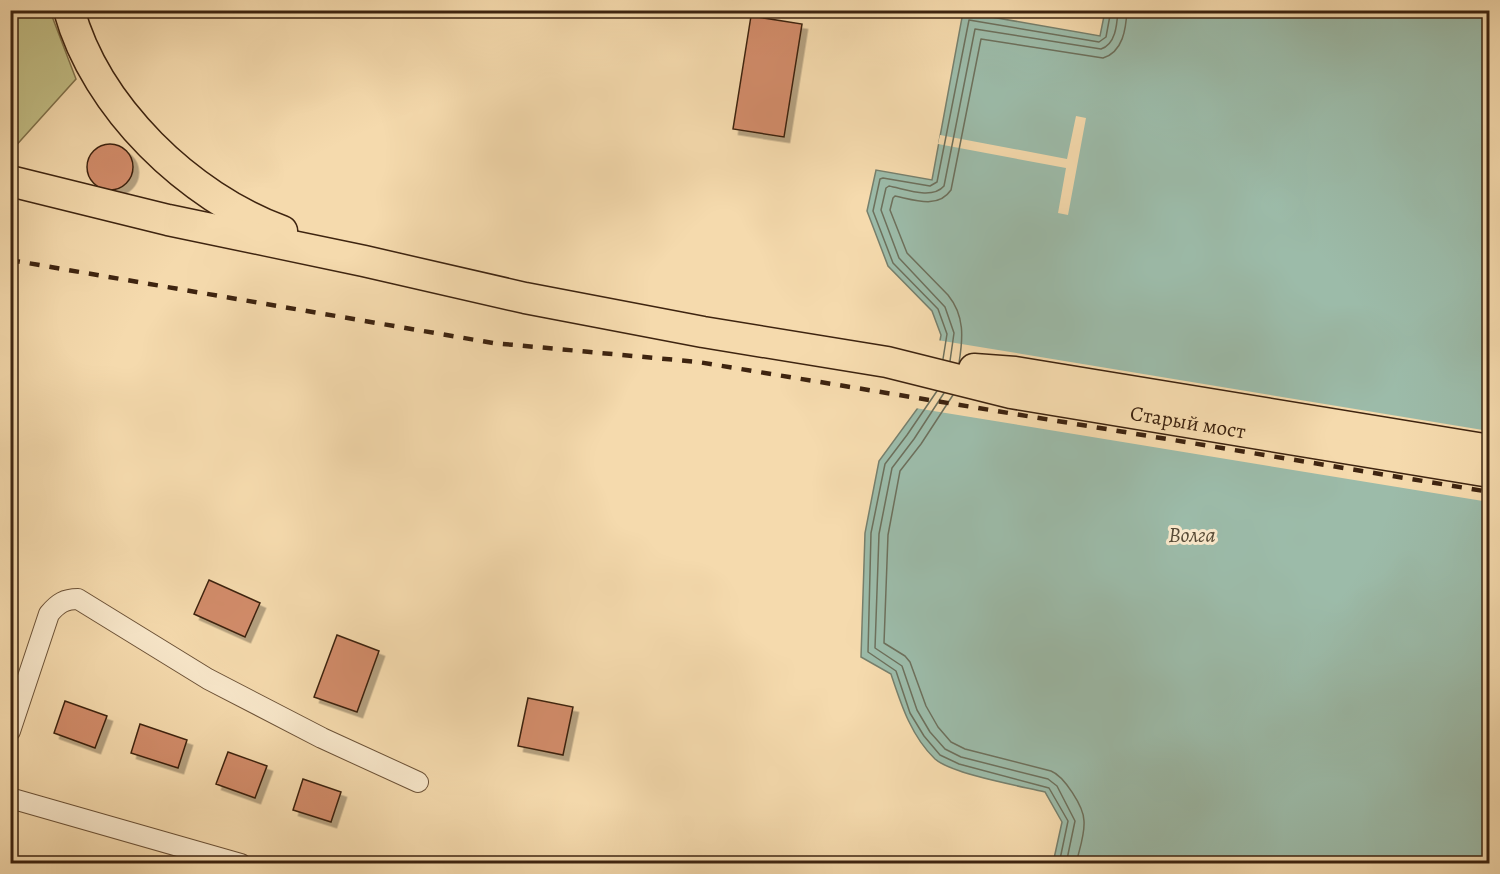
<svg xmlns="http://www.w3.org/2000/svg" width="1500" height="874" font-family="Alegreya,serif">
<defs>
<filter id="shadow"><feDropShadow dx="5.5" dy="5.5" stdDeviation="0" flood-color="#0004"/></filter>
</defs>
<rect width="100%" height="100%" fill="#f5daad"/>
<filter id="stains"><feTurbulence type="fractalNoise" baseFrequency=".00333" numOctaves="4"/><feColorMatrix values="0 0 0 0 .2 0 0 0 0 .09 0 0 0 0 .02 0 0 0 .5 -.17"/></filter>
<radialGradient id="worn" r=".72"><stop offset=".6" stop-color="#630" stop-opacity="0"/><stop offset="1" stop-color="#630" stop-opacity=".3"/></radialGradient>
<path fill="#c2be85" stroke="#80714a" stroke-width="1.5" d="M 10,11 L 50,11 L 76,79 L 12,150 L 10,150 Z"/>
<path fill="#9cbba9" stroke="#767f6c" stroke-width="1.5" d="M 1105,11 L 1489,11 L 1489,863 L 1053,863 L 1062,822 L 1045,792 C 1020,786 952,774 935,759 C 911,736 901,704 891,674 L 861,657 L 865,533 L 879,461 L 931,390 L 941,335 L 932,311 L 888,266 L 867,211 L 876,170 L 932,180 L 963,12 L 1100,36 Z"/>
<path fill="#f5daad" d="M 1076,116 L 1086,118 L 1068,215 L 1058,213 L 1066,168 L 938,144 L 940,135 L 1067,159 Z
M 937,340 L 1489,431 L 1489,502 L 915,408 L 928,389 Z"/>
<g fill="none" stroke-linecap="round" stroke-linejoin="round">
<path stroke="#6d705c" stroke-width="1.5" d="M 943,359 L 947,334 L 938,309 L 893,263 L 873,211 L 880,179 L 883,178 L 930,186 L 937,182 L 969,20 L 1099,42 L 1106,37 L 1111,10
M 950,361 L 954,333 L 945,307 L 899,258 L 881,210 L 886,188 L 889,186 C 905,189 932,200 944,186 L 975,29 L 1101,49 C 1116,44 1117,24 1118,10
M 959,363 C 963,338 965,316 948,295 L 907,253 L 890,210 L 893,198 L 895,196 C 915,200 938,209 951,190 L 981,39 L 1103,58 C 1123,52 1126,29 1127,10
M 937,391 L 907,435 L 885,464 L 871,533 L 868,652 L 896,671 L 910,713 L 924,736 L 940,755 L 959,764 L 1049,788 L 1068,821 L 1059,864
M 944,393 L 914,439 L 892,468 L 879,534 L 875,648 L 902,666 L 917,710 L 930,732 L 945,749 L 961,757 L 1048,779 L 1057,786 L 1075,821 L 1066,864
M 953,395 L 921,444 L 900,471 L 888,535 L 884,643 L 905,656 L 910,662 L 926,706 L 938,727 L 951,742 L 965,749 L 1051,771 C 1064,776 1084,807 1084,821 C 1085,835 1079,850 1076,864"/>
</g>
<path fill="#d28c6a" stroke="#3e2410" stroke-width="1.5" filter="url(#shadow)" d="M 751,16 L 802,24 L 784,137 L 733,129 Z
M87 167a23 23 0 1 1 46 0a23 23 0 1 1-46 0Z
M 209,580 L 260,603 L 245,637 L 194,614 Z
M 337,635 L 379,651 L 357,712 L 314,697 Z
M 528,698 L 573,707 L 563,755 L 518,746 Z
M 65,701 L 107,716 L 95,748 L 54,733 Z
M 140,724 L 187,740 L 178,768 L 131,753 Z
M 228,752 L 267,766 L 255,798 L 216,784 Z
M 303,779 L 341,792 L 331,822 L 293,810 Z"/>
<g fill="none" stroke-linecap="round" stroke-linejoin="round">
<defs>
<path id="street" d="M 10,731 L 49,614 C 58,603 65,599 78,599 L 208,679 L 322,738 L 418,782
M 10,798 L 241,864"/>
<g id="primary">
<path d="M 69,10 C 96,108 189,197 282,231"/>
<path id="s1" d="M 10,181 L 168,220 L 364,261 L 525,298 L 703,332 L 887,362 L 1011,393 L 1490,472"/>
<path d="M 974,369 L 1015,372 L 1490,450"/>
</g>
</defs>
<use href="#street" stroke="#6c5237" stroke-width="22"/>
<use href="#primary" stroke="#3e2410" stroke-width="33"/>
<use href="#street" stroke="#f8e7ca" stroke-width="20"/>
<use href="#primary" stroke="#f5daad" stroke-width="30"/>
<path stroke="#3e2410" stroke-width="4.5" stroke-dasharray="10 10" stroke-linecap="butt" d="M 10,260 L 493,343 L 698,362 L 1490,492"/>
</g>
<g text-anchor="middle" stroke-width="6" stroke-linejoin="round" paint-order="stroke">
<g font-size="21" fill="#3e2410" stroke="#f8e7ca">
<text dy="7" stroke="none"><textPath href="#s1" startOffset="1203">Старый мост</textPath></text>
</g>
<g font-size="22" font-style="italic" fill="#564a36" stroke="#f8e7ca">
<text x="1192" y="542">Волга</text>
</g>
</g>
<rect width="1500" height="874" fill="none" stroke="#f5daad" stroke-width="36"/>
<rect x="12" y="12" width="1476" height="850" fill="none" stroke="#3e2410" stroke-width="3"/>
<rect x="18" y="18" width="1464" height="838" fill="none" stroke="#3e2410" stroke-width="1.5"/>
<rect width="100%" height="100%" filter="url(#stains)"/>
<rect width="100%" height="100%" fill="url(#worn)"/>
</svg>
